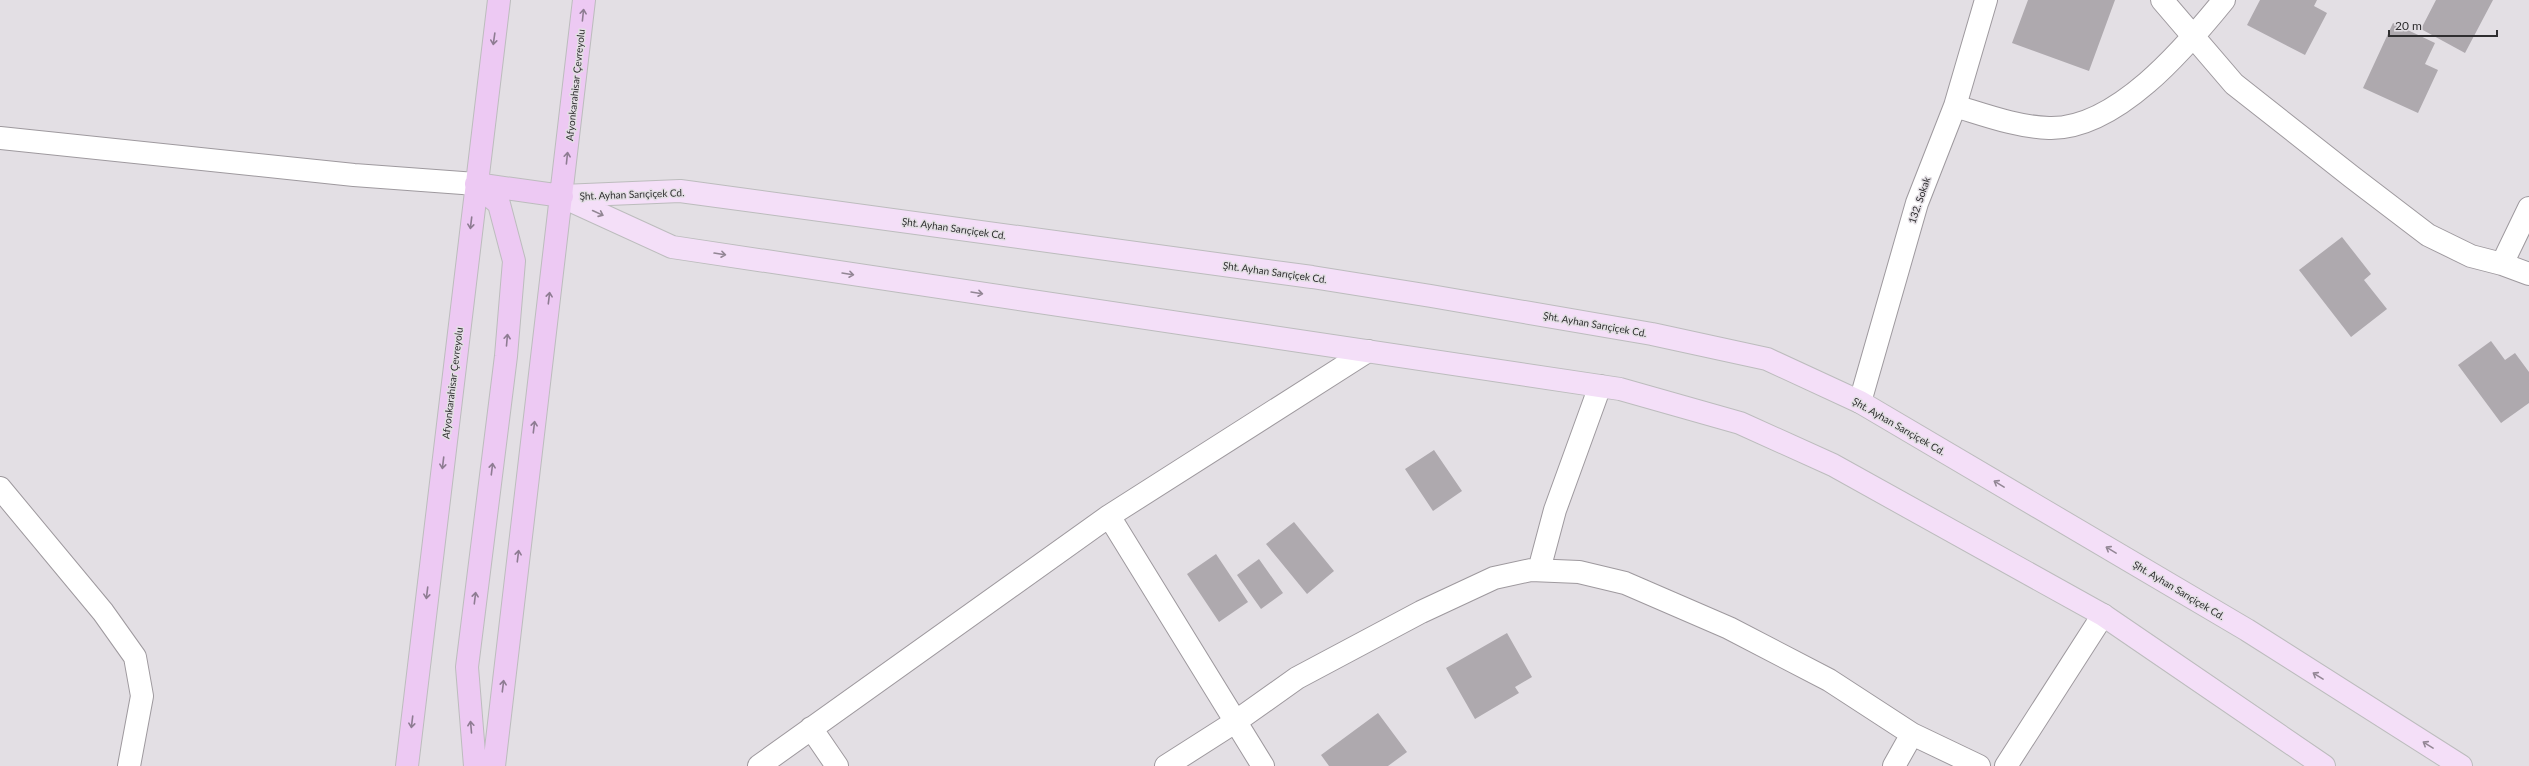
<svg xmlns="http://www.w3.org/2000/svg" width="2529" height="766" font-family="Lato,sans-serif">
<rect width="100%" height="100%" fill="#e3dfe4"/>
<path fill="#aea9ae" d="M 2028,0 L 2115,0 L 2089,71 L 2012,43 Z
M 2260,0 L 2317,0 L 2314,6 L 2327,13 L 2305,55 L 2247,25 Z
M 2436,0 L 2493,0 L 2465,53 L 2421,29 Z
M 2393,23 L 2435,43 L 2425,64 L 2438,70 L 2418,113 L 2363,88 Z
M 2342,237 L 2371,274 L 2364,280 L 2387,309 L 2351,337 L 2299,270 Z
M 2491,341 L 2505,360 L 2515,353 L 2529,372 L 2529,403 L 2501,423 L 2458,365 Z
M 1434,450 L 1462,491 L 1433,511 L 1405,469 Z
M 1294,522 L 1334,571 L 1307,594 L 1266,544 Z
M 1216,554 L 1248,602 L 1219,622 L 1187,574 Z
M 1259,559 L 1283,593 L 1261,609 L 1237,575 Z
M 1507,633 L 1532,677 L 1515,687 L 1519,693 L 1475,719 L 1446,668 Z
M 1378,713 L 1407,752 L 1388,766 L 1329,766 L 1321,755 Z"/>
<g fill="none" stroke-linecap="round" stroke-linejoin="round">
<defs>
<path id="minor" d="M 2162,0 L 2234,84 L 2352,177 L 2428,235 L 2471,256 L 2502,264
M 1955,106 C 1985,115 2017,127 2049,128 C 2116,130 2185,48 2224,0
M 0,138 L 354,175 L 476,184
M 2529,208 L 2502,264 L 2529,274
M 1860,402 L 1917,203 L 1955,106 L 1986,0
M 0,488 L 103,612 L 135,657 L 142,696 L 129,766
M 1109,516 L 1263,766
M 1539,570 L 1555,510 L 1600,386
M 811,728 L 837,766
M 759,766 L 1109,516 L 1368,351
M 1166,766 L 1235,722 L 1297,678 L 1421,612 L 1494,578 L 1531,570 L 1579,572 L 1625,583 L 1729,628 L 1829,680 L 1912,734 L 1979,766
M 1894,766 L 1912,734
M 2006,766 L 2103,615"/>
<path id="major" d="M 562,196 L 680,191 L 1312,277 L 1431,296 L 1652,334 L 1767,359 L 1860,402 L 2247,630 L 2461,766
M 565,198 L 672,247 L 1620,389 L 1740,423 L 1833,465 L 2103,615 L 2324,766"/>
<path id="highway" d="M 476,184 L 562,196
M 407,766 L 499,0
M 475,766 L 467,667 L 506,356 L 514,261 L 499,204 L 476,184
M 494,766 L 584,0"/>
</defs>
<use href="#minor" stroke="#9e999e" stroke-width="24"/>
<use href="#major" stroke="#bcbcbd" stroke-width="24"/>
<use href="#highway" stroke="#bcbcbd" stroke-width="24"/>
<use href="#minor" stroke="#fff" stroke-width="22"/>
<use href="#major" stroke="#f4dff8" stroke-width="22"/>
<use href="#highway" stroke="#edc9f3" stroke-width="22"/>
</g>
<defs><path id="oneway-shaft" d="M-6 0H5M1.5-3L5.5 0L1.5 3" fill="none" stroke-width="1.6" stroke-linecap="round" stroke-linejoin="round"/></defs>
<g stroke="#8e7c92">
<use href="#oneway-shaft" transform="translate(583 15) rotate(-84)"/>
<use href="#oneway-shaft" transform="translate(494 39) rotate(98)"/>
<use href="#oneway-shaft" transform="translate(567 158) rotate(-84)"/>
<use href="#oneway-shaft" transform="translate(471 223) rotate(97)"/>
<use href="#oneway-shaft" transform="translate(549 298) rotate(-83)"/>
<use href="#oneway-shaft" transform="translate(507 340) rotate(-85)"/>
<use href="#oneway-shaft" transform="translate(534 427) rotate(-83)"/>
<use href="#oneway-shaft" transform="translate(443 463) rotate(97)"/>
<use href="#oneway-shaft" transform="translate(492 469) rotate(-83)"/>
<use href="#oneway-shaft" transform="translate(518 556) rotate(-83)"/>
<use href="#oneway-shaft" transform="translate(427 593) rotate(97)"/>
<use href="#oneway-shaft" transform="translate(475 598) rotate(-83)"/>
<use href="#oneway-shaft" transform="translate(503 686) rotate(-83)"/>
<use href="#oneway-shaft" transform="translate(412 722) rotate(97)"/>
<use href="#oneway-shaft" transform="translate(471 727) rotate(-95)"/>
</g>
<g stroke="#928694">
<use href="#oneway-shaft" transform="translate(598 213) rotate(25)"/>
<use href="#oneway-shaft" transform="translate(720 254) rotate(9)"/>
<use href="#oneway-shaft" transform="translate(848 274) rotate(9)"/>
<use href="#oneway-shaft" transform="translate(977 293) rotate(9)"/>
<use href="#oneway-shaft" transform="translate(1999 484) rotate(-149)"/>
<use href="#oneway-shaft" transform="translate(2111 550) rotate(-149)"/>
<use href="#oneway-shaft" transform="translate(2318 676) rotate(-148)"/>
<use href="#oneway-shaft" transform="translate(2428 745) rotate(-148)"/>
</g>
<g text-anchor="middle" stroke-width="3" stroke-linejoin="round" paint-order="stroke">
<g font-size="10" fill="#2f2e30" stroke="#e3dfe4">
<text transform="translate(575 85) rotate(-84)" y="4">Afyonkarahisar Çevreyolu</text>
<text transform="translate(632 194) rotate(-2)" y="4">Şht. Ayhan Sarıçiçek Cd.</text>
<text transform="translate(1919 200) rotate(-71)" y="4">132. Sokak</text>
<text transform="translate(954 228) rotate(8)" y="4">Şht. Ayhan Sarıçiçek Cd.</text>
<text transform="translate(1275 272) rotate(8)" y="4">Şht. Ayhan Sarıçiçek Cd.</text>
<text transform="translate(1595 324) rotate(10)" y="4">Şht. Ayhan Sarıçiçek Cd.</text>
<text transform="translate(452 383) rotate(-83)" y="4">Afyonkarahisar Çevreyolu</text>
<text transform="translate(1899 426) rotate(30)" y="4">Şht. Ayhan Sarıçiçek Cd.</text>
<text transform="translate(2179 590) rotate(31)" y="4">Şht. Ayhan Sarıçiçek Cd.</text>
</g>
</g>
<path d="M2389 30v6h108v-6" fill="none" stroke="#2f2e30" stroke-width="2"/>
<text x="2395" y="30" font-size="12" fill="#2f2e30" stroke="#e3dfe4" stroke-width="3" paint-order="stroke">20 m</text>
</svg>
